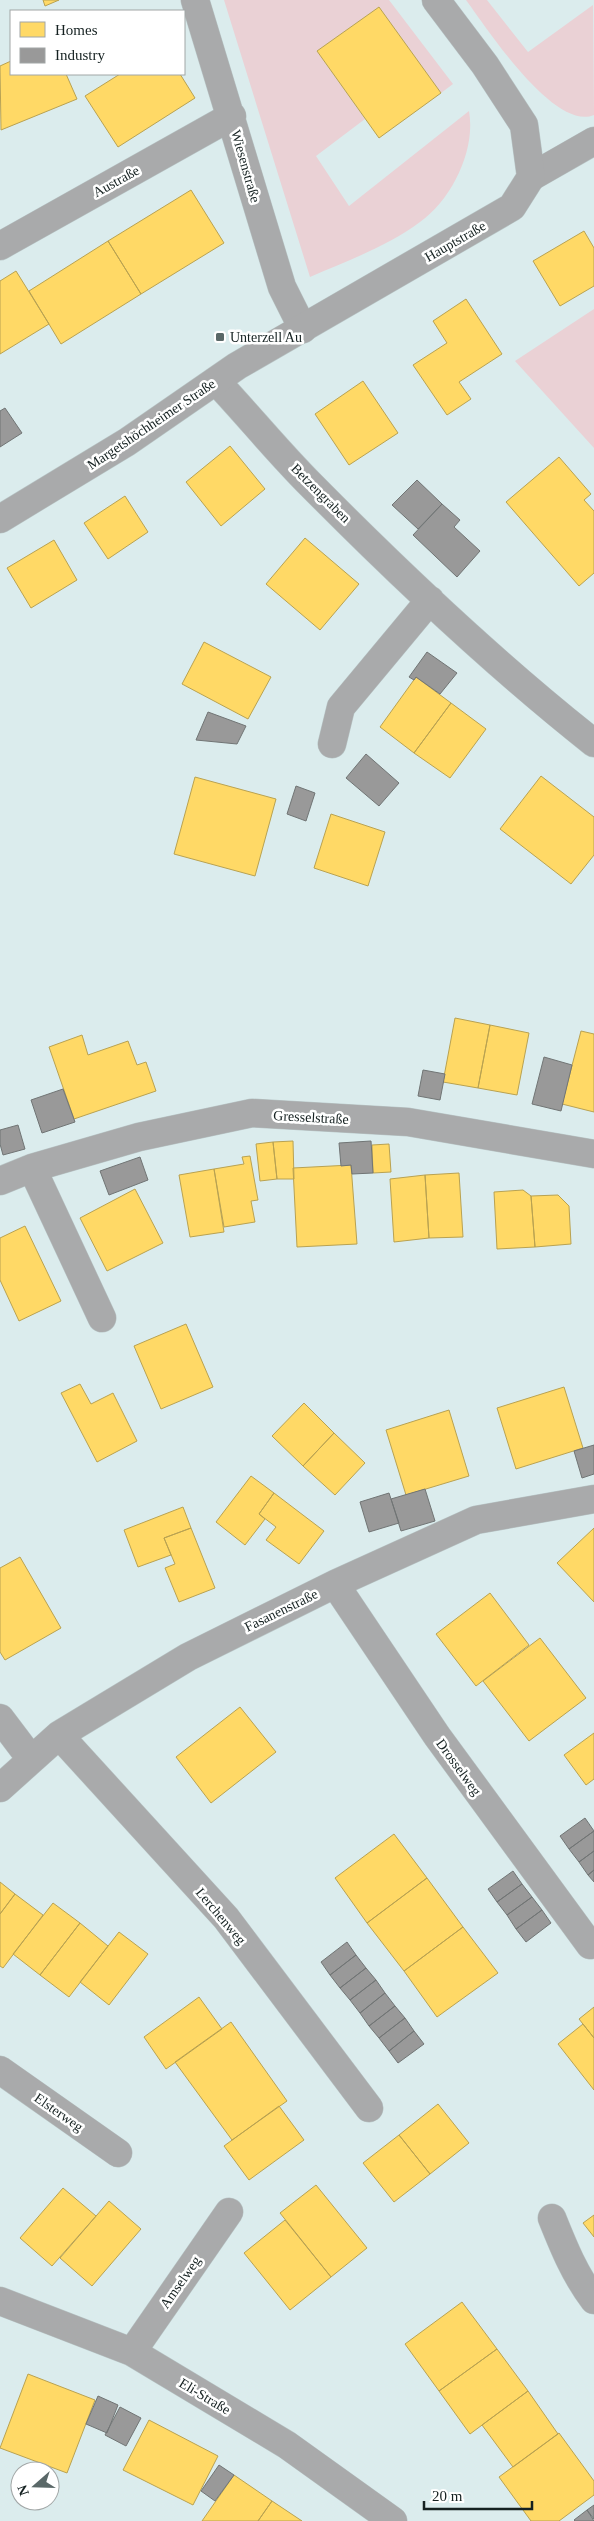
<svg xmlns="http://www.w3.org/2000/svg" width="594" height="2521" font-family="Georgia,serif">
<rect width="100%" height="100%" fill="#dbeced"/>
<path fill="#ead1d5" d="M 224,0 L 389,0 L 453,84 L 441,93 L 379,7 L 317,51 L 365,119 L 316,156 L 349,206 L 469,111 C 476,150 452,199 420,222 C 388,246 347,261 310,277 Z
M 466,0 L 487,0 L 528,52 L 593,5 L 594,115 C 554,132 486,27 466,0 Z
M 594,309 L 594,448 L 515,361 Z"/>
<path fill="#ffd966" stroke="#b9a251" d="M 43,0 L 59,0 L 45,6 Z
M 379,7 L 441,93 L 379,138 L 317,51 Z
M 11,61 L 11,74 L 66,74 L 77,99 L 1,130 L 0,66 Z
M 120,74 L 180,74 L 195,98 L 118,147 L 85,96 Z
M 191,190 L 224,243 L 141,294 L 108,241 Z
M 584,231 L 594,248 L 594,286 L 560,306 L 533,261 Z
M 108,241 L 141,294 L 61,344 L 29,291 Z
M 16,271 L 49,324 L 0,354 L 0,281 Z
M 466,299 L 502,354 L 459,382 L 471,399 L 447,415 L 413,365 L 447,343 L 433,321 Z
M 363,381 L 398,433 L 349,465 L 315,414 Z
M 230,446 L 265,489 L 221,526 L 186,482 Z
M 559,457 L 591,494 L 584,500 L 594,511 L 594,573 L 579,586 L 506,502 Z
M 125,496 L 148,532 L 108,559 L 84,523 Z
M 305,538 L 359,584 L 320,630 L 266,584 Z
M 54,540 L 77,580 L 31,608 L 7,568 Z
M 204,642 L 271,677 L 248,719 L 182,684 Z
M 416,677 L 451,703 L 414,753 L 380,727 Z
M 451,703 L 486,729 L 450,778 L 414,753 Z
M 541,776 L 594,817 L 594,855 L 571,884 L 500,829 Z
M 195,777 L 276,799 L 255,876 L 174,854 Z
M 331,814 L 385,832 L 368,886 L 314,868 Z
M 455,1018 L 490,1025 L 478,1088 L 443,1082 Z
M 490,1025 L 529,1033 L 517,1095 L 478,1088 Z
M 581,1031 L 594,1034 L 594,1112 L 562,1104 Z
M 82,1035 L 88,1055 L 128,1041 L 137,1065 L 146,1062 L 156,1091 L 74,1119 L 49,1047 Z
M 293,1141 L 294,1179 L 277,1179 L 273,1142 Z
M 273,1142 L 277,1179 L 260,1181 L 256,1144 Z
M 389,1144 L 391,1172 L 373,1173 L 372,1145 Z
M 250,1156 L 258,1200 L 251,1201 L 255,1222 L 224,1227 L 214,1169 L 244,1164 L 242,1157 Z
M 351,1165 L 357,1244 L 297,1247 L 293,1168 Z
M 214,1169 L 224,1232 L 190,1237 L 179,1175 Z
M 459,1173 L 463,1237 L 429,1238 L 425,1175 Z
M 425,1175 L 429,1238 L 394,1242 L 390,1179 Z
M 135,1189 L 163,1243 L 107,1271 L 80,1218 Z
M 523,1190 L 531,1196 L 535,1247 L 497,1249 L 494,1192 Z
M 558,1195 L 569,1206 L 571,1244 L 535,1247 L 531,1196 Z
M 25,1226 L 61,1301 L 19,1321 L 0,1280 L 0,1238 Z
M 186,1324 L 213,1387 L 161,1409 L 134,1346 Z
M 80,1384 L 91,1404 L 113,1393 L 137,1441 L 97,1462 L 61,1393 Z
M 564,1387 L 583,1448 L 516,1469 L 497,1408 Z
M 304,1403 L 334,1433 L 303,1466 L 272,1436 Z
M 449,1410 L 469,1476 L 406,1495 L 386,1430 Z
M 334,1433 L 365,1463 L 335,1495 L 303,1466 Z
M 251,1476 L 274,1493 L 259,1514 L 265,1519 L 245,1545 L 216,1522 Z
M 274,1493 L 324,1531 L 299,1564 L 266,1540 L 276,1527 L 259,1514 Z
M 183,1507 L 191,1528 L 164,1538 L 171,1555 L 138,1567 L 124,1530 Z
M 191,1528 L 215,1588 L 179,1602 L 165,1568 L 175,1564 L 164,1538 Z
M 594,1528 L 594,1602 L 557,1563 Z
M 20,1557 L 61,1628 L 5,1660 L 0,1652 L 0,1568 Z
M 490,1593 L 529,1645 L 476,1686 L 436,1634 Z
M 540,1638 L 586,1698 L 529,1741 L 483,1681 Z
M 240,1707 L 276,1752 L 211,1803 L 176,1757 Z
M 594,1733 L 594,1779 L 586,1785 L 564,1755 Z
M 394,1834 L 427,1878 L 367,1923 L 335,1878 Z
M 427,1878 L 463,1927 L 404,1971 L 367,1923 Z
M 0,1882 L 15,1894 L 0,1914 Z
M 15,1894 L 43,1915 L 3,1968 L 0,1966 L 0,1914 Z
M 53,1903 L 80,1923 L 40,1975 L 13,1954 Z
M 80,1923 L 108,1946 L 69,1997 L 40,1975 Z
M 463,1927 L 498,1973 L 437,2017 L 404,1971 Z
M 119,1932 L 148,1954 L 109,2005 L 80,1982 Z
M 199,1997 L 222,2029 L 166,2069 L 144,2037 Z
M 594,2007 L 594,2038 L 579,2019 Z
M 231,2022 L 287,2101 L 232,2140 L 175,2062 Z
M 583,2024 L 594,2038 L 594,2090 L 558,2044 Z
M 438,2104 L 469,2143 L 430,2174 L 399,2135 Z
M 279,2106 L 304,2140 L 249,2180 L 224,2146 Z
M 399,2135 L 430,2174 L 394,2202 L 363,2163 Z
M 316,2185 L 367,2248 L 331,2277 L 280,2213 Z
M 63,2188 L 96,2216 L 52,2266 L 20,2238 Z
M 109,2201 L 141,2229 L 92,2286 L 60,2258 Z
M 594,2215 L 594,2237 L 583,2223 Z
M 285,2220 L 331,2277 L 290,2310 L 244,2253 Z
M 462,2302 L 497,2349 L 439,2391 L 405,2344 Z
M 497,2349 L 528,2391 L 470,2434 L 439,2391 Z
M 28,2374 L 95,2400 L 67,2473 L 0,2448 Z
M 528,2391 L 558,2434 L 513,2467 L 482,2425 Z
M 149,2420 L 218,2456 L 193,2505 L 123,2470 Z
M 559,2433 L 594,2481 L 594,2495 L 559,2521 L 531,2521 L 499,2477 Z
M 234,2475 L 272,2501 L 258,2521 L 202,2521 Z
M 272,2501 L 302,2521 L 258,2521 Z"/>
<path fill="#999" stroke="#717575" d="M 5,408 L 22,433 L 0,447 L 0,411 Z
M 417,480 L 442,504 L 418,529 L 392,505 Z
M 442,504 L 460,520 L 454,527 L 480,551 L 457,577 L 413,535 Z
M 427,652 L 457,673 L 440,694 L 416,677 L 414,680 L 409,677 Z
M 208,712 L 246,726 L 237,744 L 196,740 Z
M 366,754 L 399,783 L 379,806 L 346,778 Z
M 296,786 L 315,793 L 306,821 L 287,814 Z
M 544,1057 L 572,1065 L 561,1111 L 532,1104 Z
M 423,1070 L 445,1074 L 440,1100 L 418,1096 Z
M 63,1089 L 75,1122 L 42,1133 L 31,1100 Z
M 18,1125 L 25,1149 L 3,1155 L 0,1144 L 0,1130 Z
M 371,1141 L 373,1173 L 352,1174 L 351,1165 L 341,1166 L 339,1143 Z
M 140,1157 L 148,1180 L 109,1195 L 100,1171 Z
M 594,1445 L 594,1474 L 582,1478 L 574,1451 Z
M 425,1489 L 435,1521 L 401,1531 L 391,1499 Z
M 389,1493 L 399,1523 L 369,1532 L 360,1502 Z
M 585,1818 L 594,1831 L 569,1849 L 560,1836 Z
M 594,1831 L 594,1851 L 579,1862 L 569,1849 Z
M 594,1851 L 594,1870 L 588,1875 L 579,1862 Z
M 594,1870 L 594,1882 L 588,1875 Z
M 513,1871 L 522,1884 L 497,1902 L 488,1889 Z
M 522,1884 L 532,1897 L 507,1915 L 497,1902 Z
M 532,1897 L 542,1910 L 516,1929 L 507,1915 Z
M 542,1910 L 551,1923 L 526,1942 L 516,1929 Z
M 347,1942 L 356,1955 L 330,1975 L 321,1962 Z
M 356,1955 L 366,1968 L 340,1988 L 330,1975 Z
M 366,1968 L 376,1980 L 350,2000 L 340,1988 Z
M 376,1980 L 385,1993 L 360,2013 L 350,2000 Z
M 385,1993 L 395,2006 L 369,2026 L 360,2013 Z
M 395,2006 L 405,2018 L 379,2038 L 369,2026 Z
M 405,2018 L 414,2031 L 389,2051 L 379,2038 Z
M 414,2031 L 424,2044 L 398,2063 L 389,2051 Z
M 98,2396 L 118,2405 L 107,2433 L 86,2424 Z
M 120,2407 L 141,2418 L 126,2446 L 105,2435 Z
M 219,2465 L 234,2475 L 215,2501 L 201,2491 Z
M 594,2505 L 594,2519 L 587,2510 Z
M 587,2510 L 594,2521 L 575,2521 L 574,2520 Z"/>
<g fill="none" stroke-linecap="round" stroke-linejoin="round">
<defs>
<path id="minor" d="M 195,0 L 282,287 L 303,329
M 531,177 L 594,141
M 0,246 L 232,116
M 216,381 C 248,415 278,452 311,485 C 400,575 494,664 594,743
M 332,744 L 341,707 L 430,600
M 32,1168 L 139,1137 L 252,1113 L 408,1122 L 594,1154
M 0,1181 L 32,1168 L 102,1318
M 335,1584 L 437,1736 L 590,1945
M 0,1718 L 31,1759
M 59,1735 L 226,1918 L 369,2108
M 0,1788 L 59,1735 L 188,1657 L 335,1584 L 476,1520 L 594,1499
M 0,2070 L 118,2153
M 552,2218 C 564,2248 575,2275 594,2300
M 0,2301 L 132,2352 L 287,2445 L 393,2521
M 132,2352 L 229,2212"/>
<path id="tertiary" d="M 0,519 L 127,442 L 237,366 L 512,207 L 531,177 L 524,125 L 485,65 L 436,0"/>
</defs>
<use href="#minor" stroke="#b9c6c7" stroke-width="29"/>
<use href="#tertiary" stroke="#b9c6c7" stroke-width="29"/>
<use href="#minor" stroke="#a9aaab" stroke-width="28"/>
<use href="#tertiary" stroke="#a9aaab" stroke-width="28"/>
</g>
<rect fill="#5a6868" stroke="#fff" stroke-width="2" x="215" y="332" width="10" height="10" rx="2.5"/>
<g text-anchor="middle" stroke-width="5" stroke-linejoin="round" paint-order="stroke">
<g font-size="14" fill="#152121" stroke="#fff">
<text transform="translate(246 166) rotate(74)" y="5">Wiesenstraße</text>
<text transform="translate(116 181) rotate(-29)" y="5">Austraße</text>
<text transform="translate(455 241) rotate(-30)" y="5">Hauptstraße</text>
<text transform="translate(151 424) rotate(-34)" y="5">Margetshöchheimer Straße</text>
<text transform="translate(321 493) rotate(45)" y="5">Betzengraben</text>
<text transform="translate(311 1117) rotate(3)" y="5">Gresselstraße</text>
<text transform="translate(281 1610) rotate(-26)" y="5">Fasanenstraße</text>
<text transform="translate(459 1767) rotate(54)" y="5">Drosselweg</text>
<text transform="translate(221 1916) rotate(50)" y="5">Lerchenweg</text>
<text transform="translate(59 2112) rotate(35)" y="5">Elsterweg</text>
<text transform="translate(180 2282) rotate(-55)" y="5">Amselweg</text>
<text transform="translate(205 2396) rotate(31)" y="5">Eli-Straße</text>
</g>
<g font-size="14" fill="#152121" stroke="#fff" text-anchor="start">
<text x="230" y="342">Unterzell Au</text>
</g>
</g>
<rect x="10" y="10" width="175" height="65" fill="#ffffff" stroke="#a1a6a6"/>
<rect x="20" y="22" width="25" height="15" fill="#ffd966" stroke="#a1a6a6"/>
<text x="55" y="35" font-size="15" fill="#152121">Homes</text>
<rect x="20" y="48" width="25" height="15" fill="#999999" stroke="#a1a6a6"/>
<text x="55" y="60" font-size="15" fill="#152121">Industry</text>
<g transform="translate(35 2486) rotate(250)"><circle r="24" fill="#ffffff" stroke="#a1a6a6"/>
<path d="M0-4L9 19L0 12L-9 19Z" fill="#5a6868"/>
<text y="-8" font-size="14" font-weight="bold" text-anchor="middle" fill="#152121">N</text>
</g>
<path d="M424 2501v8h108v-8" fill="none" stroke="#152121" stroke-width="2.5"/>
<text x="432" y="2501" font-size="15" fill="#152121" stroke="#ffffff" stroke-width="4" paint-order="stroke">20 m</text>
</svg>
